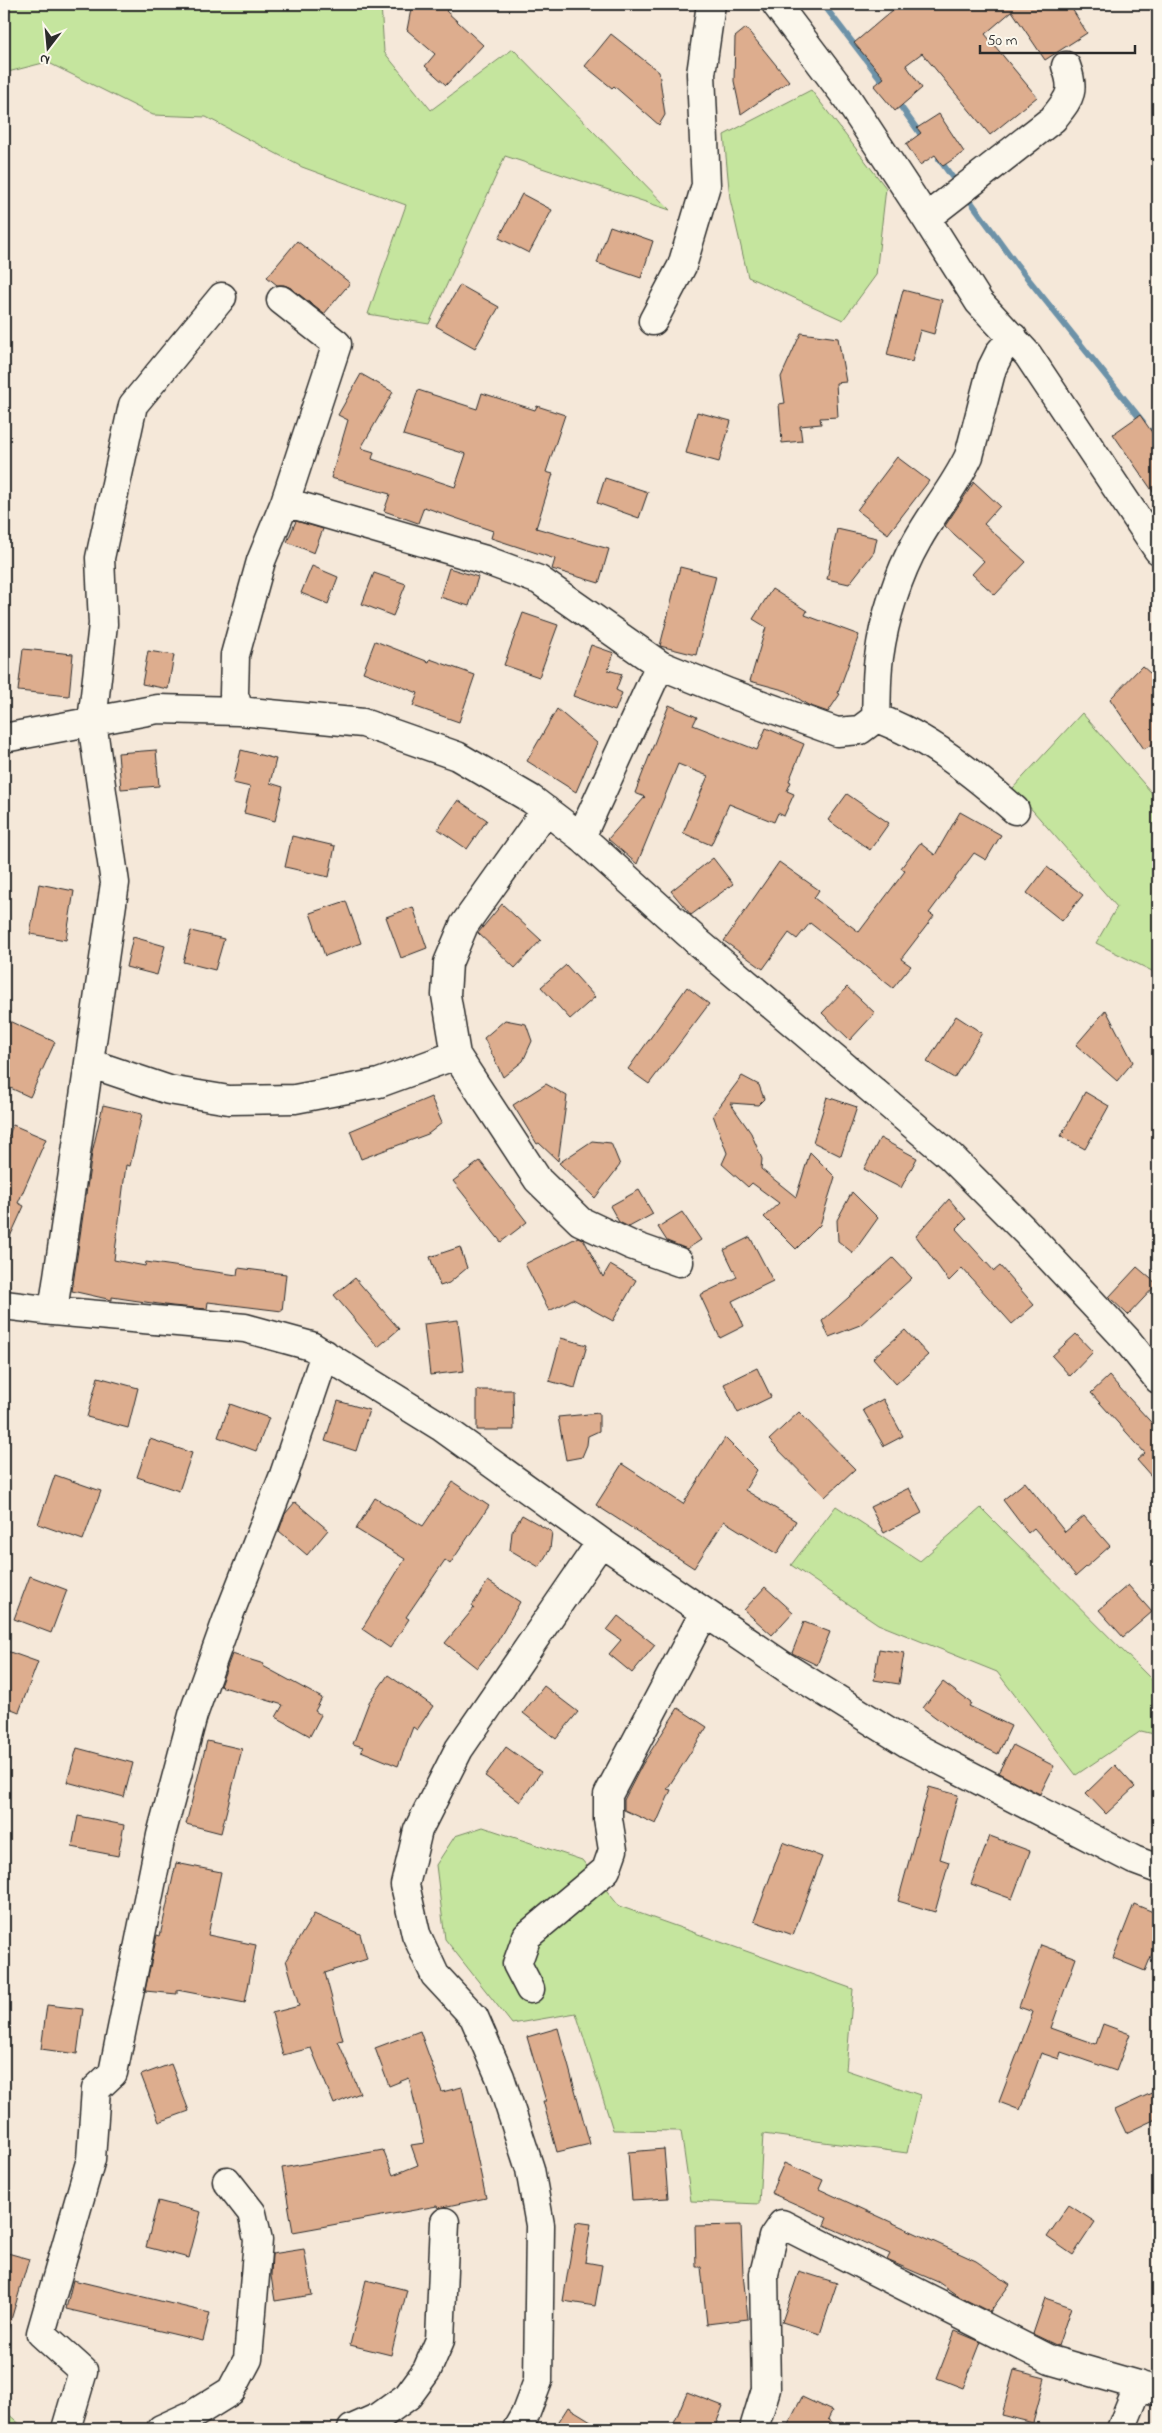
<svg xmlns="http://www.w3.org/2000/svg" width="1162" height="2433" font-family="'Indie Flower',sans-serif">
<rect width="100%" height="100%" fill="#f5e8d9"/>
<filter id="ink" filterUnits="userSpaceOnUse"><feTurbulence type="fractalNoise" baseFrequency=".02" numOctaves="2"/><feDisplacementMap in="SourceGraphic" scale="10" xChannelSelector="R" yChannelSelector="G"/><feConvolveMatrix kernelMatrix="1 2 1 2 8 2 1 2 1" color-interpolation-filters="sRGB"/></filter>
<g filter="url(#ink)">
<path fill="#c5e59e" stroke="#788864" d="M 4,4 L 381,4 L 384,52 L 431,110 L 513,49 L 670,210 L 505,156 L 429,324 L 368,314 L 406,205 L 302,167 L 206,117 L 153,115 L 47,62 L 4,73 Z
M 811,90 L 886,188 L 876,275 L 843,320 L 748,277 L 730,199 L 724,135 Z
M 1082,713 L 1158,800 L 1158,974 L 1096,943 L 1117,907 L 1013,788 Z
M 836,1506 L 920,1561 L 981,1508 L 1158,1686 L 1158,1735 L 1141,1731 L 1076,1775 L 997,1672 L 878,1624 L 791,1565 Z
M 483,1827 L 582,1860 L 619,1906 L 853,1989 L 846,2070 L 920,2095 L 907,2153 L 763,2134 L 759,2204 L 691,2201 L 681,2131 L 613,2130 L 576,2013 L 512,2024 L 445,1939 L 436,1865 L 455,1836 Z
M 4,2410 L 25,2429 L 4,2429 Z"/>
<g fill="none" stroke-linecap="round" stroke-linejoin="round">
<path stroke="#6d92a8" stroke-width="6" d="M 823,4 L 886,86
M 896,100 L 924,139
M 939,159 L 958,185
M 966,195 L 1017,265 L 1143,422
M 1151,431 L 1158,441"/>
</g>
<path fill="#ddad8e" stroke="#2b2b2b" d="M 412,4 L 452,4 L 446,11 L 483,45 L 446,85 L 425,66 L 435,54 L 407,30 Z
M 900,4 L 1069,4 L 1087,33 L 1045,60 L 1012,11 L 985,34 L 1037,97 L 990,135 L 922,53 L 906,65 L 922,88 L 895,111 L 874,86 L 884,78 L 854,43 Z
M 746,28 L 789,81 L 741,114 L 734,81 L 735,37 Z
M 611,34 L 659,72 L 665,115 L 659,125 L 614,86 L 612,88 L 585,66 Z
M 939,114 L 964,152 L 943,166 L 935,155 L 920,165 L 906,144 L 921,133 L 917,128 Z
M 522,194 L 552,210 L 529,253 L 499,238 Z
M 610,226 L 653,241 L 641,278 L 597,263 Z
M 297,241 L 350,283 L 324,314 L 291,288 L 284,285 L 277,285 L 267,277 Z
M 460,285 L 499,307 L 475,348 L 436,326 Z
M 903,290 L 942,300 L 934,334 L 920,330 L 912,362 L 887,355 Z
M 801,333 L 838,338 L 846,382 L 836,383 L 838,417 L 820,418 L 821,424 L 800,426 L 802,441 L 782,443 L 779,404 L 785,403 L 781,377 Z
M 361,374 L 393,392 L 361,448 L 374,452 L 372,459 L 455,487 L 466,454 L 403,435 L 418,390 L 477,409 L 482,393 L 535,410 L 537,406 L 565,415 L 546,472 L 553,474 L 536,528 L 609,549 L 599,583 L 552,569 L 555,559 L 491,538 L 493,531 L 424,507 L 418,523 L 384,511 L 390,494 L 331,478 L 348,420 L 338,415 Z
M 697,412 L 731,421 L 719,462 L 686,453 Z
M 1140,415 L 1158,441 L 1158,499 L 1113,434 Z
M 897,457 L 929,481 L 888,534 L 857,510 Z
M 605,478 L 648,492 L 639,518 L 597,503 Z
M 974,482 L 1000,506 L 984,524 L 1026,562 L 995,595 L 972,574 L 984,561 L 945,526 Z
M 296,521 L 323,529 L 314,553 L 287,542 Z
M 837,529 L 877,538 L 874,552 L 849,584 L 827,579 Z
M 312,566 L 338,577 L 328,604 L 301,593 Z
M 680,567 L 716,576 L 696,655 L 660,646 Z
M 449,568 L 478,577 L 469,606 L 440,597 Z
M 374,573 L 406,584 L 393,616 L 362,604 Z
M 772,589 L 807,611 L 805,615 L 859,635 L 838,693 L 840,694 L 828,712 L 808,705 L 787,691 L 750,681 L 766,627 L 753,619 Z
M 523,613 L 558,625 L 539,677 L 504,665 Z
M 375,641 L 429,662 L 430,659 L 475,675 L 459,722 L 413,706 L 418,693 L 363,672 Z
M 591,645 L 614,653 L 608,670 L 622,674 L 616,690 L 622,693 L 615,711 L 573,696 Z
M 23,649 L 73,654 L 69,696 L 18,691 Z
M 148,651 L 174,655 L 168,689 L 142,684 Z
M 1142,666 L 1150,673 L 1158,669 L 1158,741 L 1144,749 L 1110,699 Z
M 669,705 L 697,717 L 693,725 L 757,750 L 766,728 L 804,744 L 789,781 L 791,782 L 787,791 L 794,794 L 784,816 L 778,813 L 774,822 L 729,804 L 711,845 L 683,833 L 708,776 L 678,764 L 637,864 L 608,839 L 645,797 L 635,793 Z
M 557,709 L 597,743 L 576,792 L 527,761 Z
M 156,750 L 159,786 L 121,789 L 118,753 Z
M 241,750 L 276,759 L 270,783 L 283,787 L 275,821 L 244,813 L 250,787 L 233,783 Z
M 847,794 L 889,823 L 870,850 L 828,820 Z
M 458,800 L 487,820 L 467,849 L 438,829 Z
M 960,812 L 1001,835 L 986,860 L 974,853 L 929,913 L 934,916 L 901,959 L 911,966 L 893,988 L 810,923 L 797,939 L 789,933 L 763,969 L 724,941 L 779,862 L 819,890 L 814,898 L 859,932 L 905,871 L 901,868 L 920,843 L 935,855 Z
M 292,836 L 335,846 L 329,877 L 285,867 Z
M 713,858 L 733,884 L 691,915 L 671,891 Z
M 1047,867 L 1083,895 L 1062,921 L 1027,893 Z
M 39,884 L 74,891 L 66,940 L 30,934 Z
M 346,901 L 361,943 L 325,956 L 310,913 Z
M 502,904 L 541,940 L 515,968 L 478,933 Z
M 413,907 L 427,948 L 401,958 L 386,917 Z
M 191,931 L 224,939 L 215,970 L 183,962 Z
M 133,937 L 165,946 L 157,975 L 126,967 Z
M 566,965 L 595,997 L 570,1019 L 541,987 Z
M 687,987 L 709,1004 L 649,1084 L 628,1069 Z
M 847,987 L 875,1013 L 850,1040 L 822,1013 Z
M 1106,1010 L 1133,1062 L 1117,1081 L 1076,1045 Z
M 956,1016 L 982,1033 L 954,1078 L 927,1062 Z
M 505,1020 L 526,1024 L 532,1041 L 523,1061 L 503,1077 L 484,1038 Z
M 9,1021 L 55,1042 L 30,1097 L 4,1085 L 4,1032 Z
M 742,1076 L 759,1085 L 764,1099 L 758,1105 L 730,1103 L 751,1133 L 762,1159 L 761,1169 L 796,1197 L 810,1152 L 835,1177 L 820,1225 L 796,1249 L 764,1217 L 779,1203 L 752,1183 L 748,1187 L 722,1164 L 727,1153 L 713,1115 Z
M 546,1084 L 567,1096 L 558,1161 L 539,1143 L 537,1144 L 513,1105 Z
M 1085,1092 L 1109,1106 L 1085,1149 L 1061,1136 Z
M 431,1097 L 442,1123 L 428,1134 L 361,1159 L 350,1131 Z
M 827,1097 L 857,1107 L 841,1156 L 813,1142 Z
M 103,1105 L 142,1114 L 130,1166 L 126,1165 L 114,1260 L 145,1266 L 146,1262 L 237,1275 L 238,1268 L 286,1274 L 282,1311 L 208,1302 L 207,1309 L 172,1306 L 112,1297 L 112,1300 L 72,1291 L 92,1153 Z
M 13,1125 L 46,1139 L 18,1203 L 24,1206 L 4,1250 L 4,1147 Z
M 880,1138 L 917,1158 L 901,1188 L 864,1169 Z
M 592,1141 L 611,1143 L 620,1165 L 595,1198 L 559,1163 Z
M 480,1161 L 527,1222 L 501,1242 L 453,1181 Z
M 639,1190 L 653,1214 L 629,1227 L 619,1222 L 610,1206 Z
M 852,1192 L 878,1218 L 853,1253 L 838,1241 L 837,1220 Z
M 949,1199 L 966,1219 L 956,1229 L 994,1271 L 1000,1266 L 1034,1305 L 1012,1324 L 962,1268 L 949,1281 L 916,1236 Z
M 682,1212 L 701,1240 L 687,1249 L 667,1241 L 658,1227 Z
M 578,1237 L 584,1240 L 603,1277 L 610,1265 L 636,1280 L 613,1321 L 573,1299 L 549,1311 L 525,1264 Z
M 750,1237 L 773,1281 L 732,1301 L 744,1326 L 720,1338 L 700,1295 L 737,1277 L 724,1250 Z
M 460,1247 L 467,1268 L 449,1283 L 440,1286 L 430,1257 Z
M 893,1258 L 912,1278 L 860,1325 L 829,1337 L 822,1321 Z
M 1137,1267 L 1157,1284 L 1128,1315 L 1109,1297 Z
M 355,1278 L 399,1329 L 378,1347 L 334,1295 Z
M 458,1320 L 464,1371 L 430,1375 L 424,1324 Z
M 905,1330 L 928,1355 L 896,1384 L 873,1358 Z
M 1076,1334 L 1093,1352 L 1070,1376 L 1052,1356 Z
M 561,1338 L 587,1345 L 575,1388 L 549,1381 Z
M 757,1368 L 771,1397 L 738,1413 L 724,1384 Z
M 1109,1376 L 1158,1430 L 1158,1484 L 1137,1460 L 1145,1453 L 1091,1393 Z
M 98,1377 L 138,1388 L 128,1428 L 87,1417 Z
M 477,1390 L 513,1390 L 514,1430 L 477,1430 Z
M 883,1399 L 903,1436 L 884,1446 L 863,1410 Z
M 338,1401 L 369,1410 L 356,1451 L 325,1441 Z
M 230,1404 L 269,1418 L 256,1451 L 218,1437 Z
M 799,1412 L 855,1469 L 825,1497 L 769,1440 Z
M 599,1413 L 599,1431 L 588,1436 L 587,1445 L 582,1457 L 566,1460 L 558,1417 Z
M 725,1438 L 757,1470 L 745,1490 L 796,1521 L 777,1554 L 724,1521 L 694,1568 L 596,1505 L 622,1464 L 683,1504 Z
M 150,1439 L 192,1453 L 179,1491 L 137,1477 Z
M 55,1475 L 101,1491 L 83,1540 L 38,1524 Z
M 453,1482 L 489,1506 L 450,1564 L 445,1560 L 406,1617 L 409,1619 L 390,1648 L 362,1629 L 405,1559 L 356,1529 L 375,1498 L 423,1526 Z
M 1025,1482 L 1065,1532 L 1084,1516 L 1110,1546 L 1076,1576 L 1034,1528 L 1028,1533 L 1003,1500 Z
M 909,1488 L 922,1513 L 884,1533 L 870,1507 Z
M 295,1502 L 328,1530 L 307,1555 L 279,1531 L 285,1514 Z
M 522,1515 L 552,1532 L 550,1549 L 539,1567 L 510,1550 L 512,1532 Z
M 30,1576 L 67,1590 L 51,1633 L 14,1619 Z
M 488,1581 L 520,1602 L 496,1644 L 477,1668 L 445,1643 L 474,1608 L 472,1606 Z
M 1128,1585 L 1152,1612 L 1123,1637 L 1099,1610 Z
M 765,1587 L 793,1612 L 772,1635 L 744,1610 Z
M 618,1616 L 655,1645 L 632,1673 L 609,1654 L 621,1640 L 607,1630 Z
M 804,1622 L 830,1632 L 817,1665 L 792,1653 Z
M 879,1649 L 904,1653 L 899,1684 L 874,1680 Z
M 4,1650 L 38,1662 L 19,1712 L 4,1706 Z
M 232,1654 L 264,1664 L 263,1666 L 322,1698 L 315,1711 L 321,1715 L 310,1736 L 276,1717 L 283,1705 L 220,1686 Z
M 388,1675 L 433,1706 L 417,1730 L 413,1727 L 398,1766 L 361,1751 L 363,1747 L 353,1744 L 369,1702 Z
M 943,1682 L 971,1703 L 969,1706 L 1011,1726 L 998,1754 L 962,1737 L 923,1708 Z
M 544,1686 L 578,1712 L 556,1739 L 523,1713 Z
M 678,1708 L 707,1727 L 667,1789 L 671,1790 L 656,1824 L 624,1810 L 624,1800 L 642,1765 Z
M 207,1741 L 242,1749 L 221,1833 L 186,1824 Z
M 1013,1745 L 1054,1766 L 1040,1794 L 998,1773 Z
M 506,1747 L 541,1772 L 520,1802 L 485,1776 Z
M 77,1748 L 133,1763 L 124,1797 L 67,1782 Z
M 1115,1765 L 1135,1787 L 1106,1814 L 1086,1793 Z
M 929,1787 L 958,1795 L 940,1859 L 949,1862 L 935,1912 L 898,1901 Z
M 78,1816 L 124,1825 L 118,1856 L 72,1847 Z
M 990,1836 L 1030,1851 L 1012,1899 L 971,1884 Z
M 783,1842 L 822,1857 L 793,1935 L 754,1921 Z
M 176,1863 L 221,1872 L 208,1935 L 256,1945 L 245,2003 L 177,1990 L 177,1994 L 145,1991 L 157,1935 L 160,1936 Z
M 1134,1904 L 1158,1914 L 1158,1939 L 1145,1971 L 1113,1958 Z
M 314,1914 L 360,1934 L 367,1959 L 325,1973 L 343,2040 L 338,2041 L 360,2093 L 334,2104 L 311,2048 L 283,2055 L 272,2013 L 299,2006 L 286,1960 Z
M 1041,1945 L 1076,1958 L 1051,2028 L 1096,2044 L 1103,2024 L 1130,2034 L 1116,2071 L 1061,2052 L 1059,2059 L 1041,2053 L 1020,2110 L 999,2102 L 1033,2012 L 1019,2007 Z
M 47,2005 L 83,2009 L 77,2054 L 41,2049 Z
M 558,2028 L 590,2144 L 557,2152 L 543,2101 L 546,2101 L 527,2037 Z
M 420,2031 L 442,2092 L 462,2087 L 486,2198 L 438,2208 L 437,2206 L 293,2232 L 282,2168 L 383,2150 L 393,2175 L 418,2165 L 411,2145 L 424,2143 L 409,2078 L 389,2086 L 375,2048 Z
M 171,2064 L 189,2111 L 159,2122 L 141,2075 Z
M 1158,2090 L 1158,2118 L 1126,2133 L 1115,2110 Z
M 664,2149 L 668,2198 L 632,2200 L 628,2152 Z
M 784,2163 L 823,2180 L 819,2189 L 976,2261 L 1010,2284 L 990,2312 L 958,2296 L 938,2282 L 887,2260 L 890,2254 L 824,2225 L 827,2218 L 771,2193 Z
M 158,2201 L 201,2212 L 189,2258 L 146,2247 Z
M 1069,2205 L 1095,2222 L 1073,2255 L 1047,2237 Z
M 576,2222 L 591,2224 L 585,2262 L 602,2265 L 595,2306 L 563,2301 Z
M 741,2225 L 743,2274 L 748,2319 L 707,2324 L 701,2267 L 696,2267 L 695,2226 Z
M 304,2249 L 312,2295 L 275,2301 L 271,2276 L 272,2254 Z
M 4,2252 L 29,2259 L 8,2330 L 4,2330 Z
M 799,2271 L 837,2283 L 820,2334 L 782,2322 Z
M 73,2280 L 210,2313 L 203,2341 L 66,2309 Z
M 366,2280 L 407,2290 L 391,2355 L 350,2345 Z
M 1045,2298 L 1071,2307 L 1058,2346 L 1033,2334 Z
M 955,2331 L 981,2342 L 963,2388 L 937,2378 Z
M 1014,2370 L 1045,2378 L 1033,2423 L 1002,2415 Z
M 687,2392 L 723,2406 L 714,2429 L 682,2429 L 673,2426 Z
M 802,2397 L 832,2411 L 828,2419 L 841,2429 L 786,2429 Z
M 568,2407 L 604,2429 L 554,2429 Z"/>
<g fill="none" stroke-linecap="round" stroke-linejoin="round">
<defs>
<path id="minor" d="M 776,4 L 847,98 L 926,218 L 979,302 L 1028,355 L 1158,550
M 926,218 L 1053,119 C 1069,98 1076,93 1066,66
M 653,321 L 682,266 L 706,185 L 701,74 L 711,4
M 285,502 L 485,560 L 539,580 L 660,665 L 729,693 L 837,732 L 860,730 L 876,718 C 926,735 976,776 1015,810
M 239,711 L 234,694 L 235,655 L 261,561 L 285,502 L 337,344 L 281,300
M 876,718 C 877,698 876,677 879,657 C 884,619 898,574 917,541 C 933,512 955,486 969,456 L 992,368 L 1000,352 L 1013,337
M 4,738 L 158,709 L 239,711 L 363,723 L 457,756 L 531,799 L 581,837 L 700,944 L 950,1156 L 1025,1231 L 1126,1339 L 1158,1379
M 581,837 L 660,665
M 456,1055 L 538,1180 L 580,1221 L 631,1245 L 679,1262
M 89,1063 L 169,1090 L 229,1100 L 295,1099 L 379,1083 L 456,1055 L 446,995 L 448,963 L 464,925 L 546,810
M 4,1305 L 53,1311 L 245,1328 L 311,1346 L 440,1426 L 601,1542 L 785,1667 L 909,1744 L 1134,1860 L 1158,1869
M 53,1311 L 115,883 L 92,722 L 103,624 L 100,558 L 133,405 L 222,297
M 530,1989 L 517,1964 L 527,1936 L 606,1870 L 613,1850 L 608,1819 L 608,1795 L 704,1613
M 755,2425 L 766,2389 L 764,2274 L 773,2237 L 782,2224 L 1050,2360 L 1158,2391
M 66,2429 L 83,2371 L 41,2333 L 91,2159 L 96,2089 L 113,2073 L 161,1835 L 193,1715 L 227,1620 L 284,1475 L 325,1354
M 161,2429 L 194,2414 L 231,2391 L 248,2359 L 258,2240 L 252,2213 L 227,2181
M 352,2429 L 379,2417 L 408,2396 L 427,2370 L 440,2340 L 445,2222
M 517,2429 L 525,2415 L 538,2381 L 540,2225 L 530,2169 L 500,2077 L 474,2017 L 435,1975 L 416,1934 L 405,1885 L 418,1830 L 459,1749 L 601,1542
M 1121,2429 L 1139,2385"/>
</defs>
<use href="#minor" stroke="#2b2b2b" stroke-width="31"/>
<use href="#minor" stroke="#fbf7ec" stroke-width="28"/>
</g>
</g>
<rect width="1162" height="2433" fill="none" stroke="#fbf7ec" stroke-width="20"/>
<rect x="10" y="10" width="1142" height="2413" fill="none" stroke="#2b2b2b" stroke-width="2" filter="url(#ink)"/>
<g transform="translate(48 48) rotate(196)" stroke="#fbf7ec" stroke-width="4" paint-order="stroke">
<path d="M0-4L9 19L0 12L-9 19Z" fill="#2b2b2b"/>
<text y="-8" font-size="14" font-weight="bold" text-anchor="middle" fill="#2b2b2b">N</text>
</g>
<path d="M980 45v8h155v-8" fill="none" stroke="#2b2b2b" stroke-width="2.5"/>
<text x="987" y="45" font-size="15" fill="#2b2b2b" stroke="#fbf7ec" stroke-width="4" paint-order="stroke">50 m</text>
</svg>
